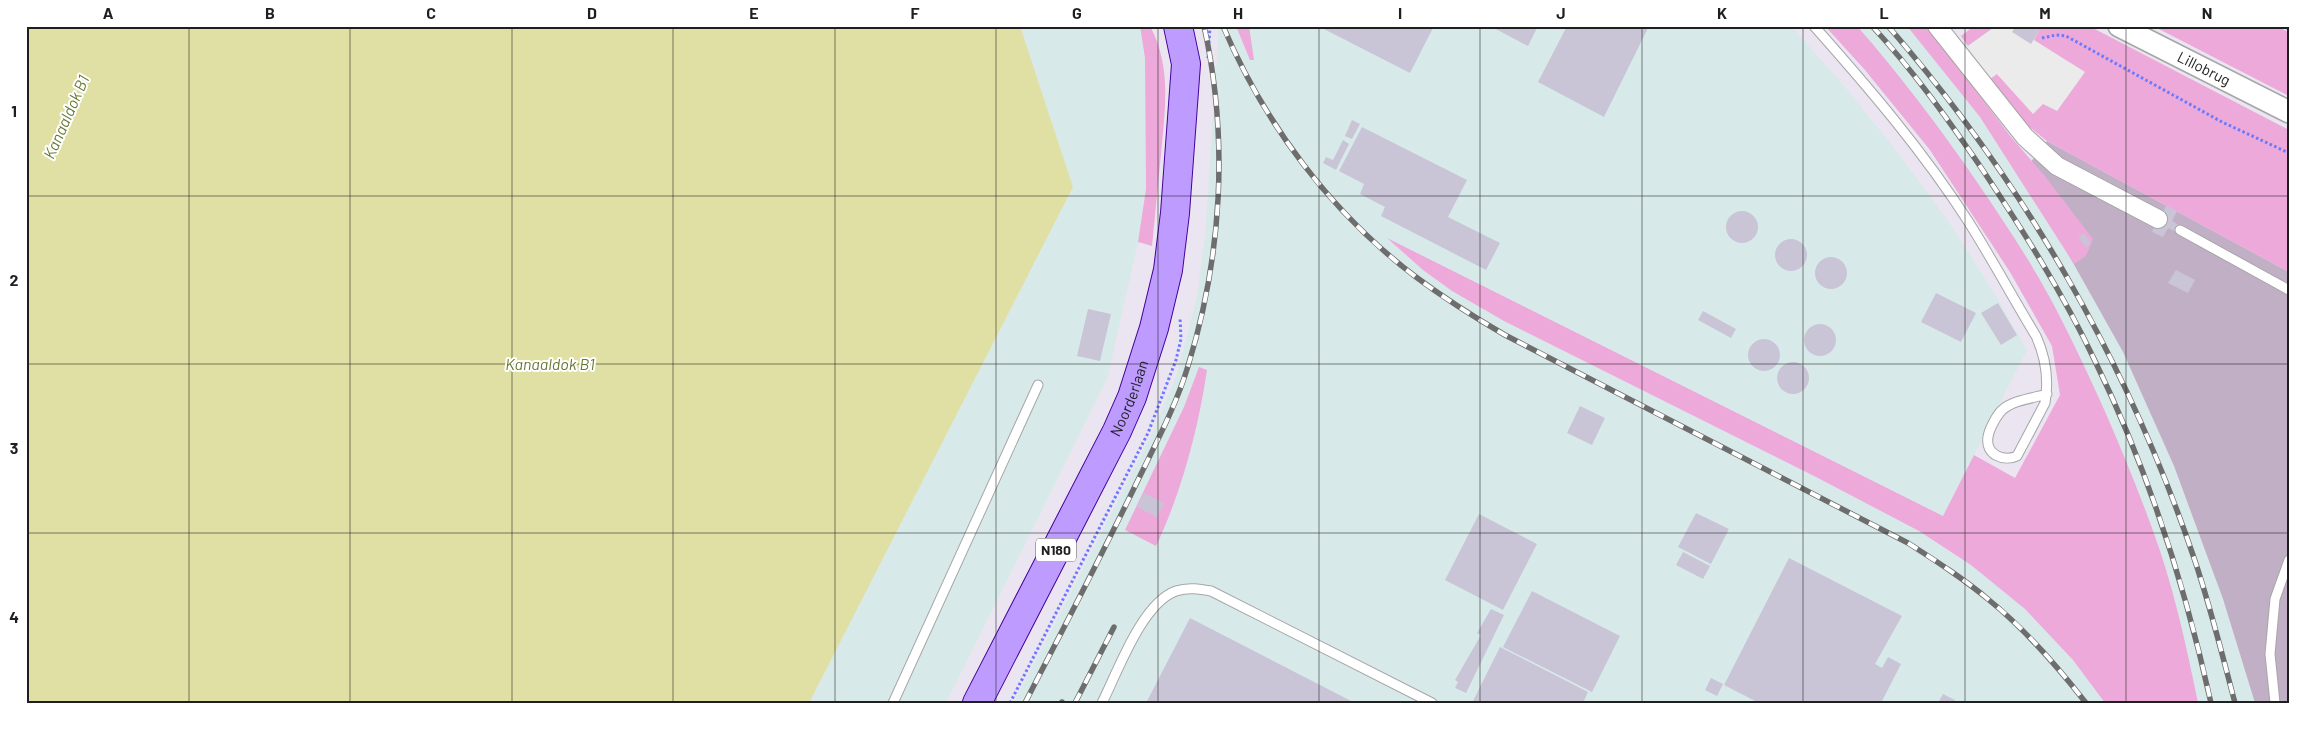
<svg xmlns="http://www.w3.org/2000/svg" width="2315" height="729" font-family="Barlow,sans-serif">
<rect width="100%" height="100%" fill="#eae5f0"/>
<path fill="#d7eae9" d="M 1020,26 L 1140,26 L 1145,58 L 1146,189 L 1138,242 L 1107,379 L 946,703 L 809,703 L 1073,187 Z
M 1219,26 L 1791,26 L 1840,81 L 1895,149 L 1948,221 L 1993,291 L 2027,350 L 1943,516 L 1389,240 L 1423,270 L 1452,291 L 1504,321 L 1816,477 L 1919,531 L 1971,565 L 2025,609 L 2073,660 L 2105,703 L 1014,703 L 1152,434 L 1177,374 L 1197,296 L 1205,237 Z
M 1825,26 L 1907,26 L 1980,117 L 2063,245 L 2123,352 L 2174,466 L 2223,599 L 2255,703 L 2181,703 L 2052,346 L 2010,272 L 1930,150 L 1865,70 Z"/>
<path fill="#c1b0c5" d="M 2047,141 L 2289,272 L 2289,703 L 2255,703 L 2223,599 L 2174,466 L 2123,352 L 2063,245 L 2019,177 Z"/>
<path fill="#eca9d9" d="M 1140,26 L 1150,26 C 1172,67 1165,110 1161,154 C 1158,185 1155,215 1152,246 L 1138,242 L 1146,189 L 1145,58 Z
M 1236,26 L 1249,26 L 1254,60 L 1250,60 Z
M 1825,26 L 1857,26 C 1900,75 1940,128 1977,182 C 2005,223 2033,265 2056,309 C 2092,379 2125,454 2152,528 C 2173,584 2186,644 2198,703 L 2105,703 L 2073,660 L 2025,609 L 1971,565 L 1919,531 L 1816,477 L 1504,321 L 1452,291 L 1423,270 L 1387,238 L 1943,516 L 1974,455 L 2015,478 L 2060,395 L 2052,346 L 2010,272 L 1930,150 L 1865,70 Z
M 1907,26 L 1927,26 L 2011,137 L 2044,175 L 2093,239 L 2086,256 L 2074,264 L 1980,117 Z
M 1974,26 L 1996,26 L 1968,46 L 1961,36 Z
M 2031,26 L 2089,26 L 2289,130 L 2289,272 L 2047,141 L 2027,125 L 1990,79 L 1996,73 L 2033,113 L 2034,40 Z
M 2153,26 L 2278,26 L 2289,33 L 2289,96 Z
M 1199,367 L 1207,370 C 1198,430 1182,491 1156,546 L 1125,530 L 1184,407 Z"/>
<path fill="#ebebeb" d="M 1996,26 L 2031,26 L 2039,31 L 2034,40 L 2085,72 L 2057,111 L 2043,104 L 2033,114 L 1997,74 L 1990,79 L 1968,46 Z"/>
<path fill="#e0e0a4" d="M 26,26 L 1020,26 L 1073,187 L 809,703 L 26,703 Z"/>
<path fill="#c9c5d7" d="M 1318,26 L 1434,26 L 1410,73 Z
M 1490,26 L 1538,26 L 1528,46 Z
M 1567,26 L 1649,26 L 1604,117 L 1538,82 Z
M 2016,26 L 2031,26 L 2039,31 L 2031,44 L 2012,32 Z
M 1352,120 L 1360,124 L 1352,139 L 1345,136 Z
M 1362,127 L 1467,180 L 1448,217 L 1500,243 L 1486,270 L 1381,216 L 1385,207 L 1360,194 L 1364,184 L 1339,171 Z
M 1343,140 L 1349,144 L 1336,170 L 1323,163 L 1326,157 L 1333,160 Z
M 2166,206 L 2177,211 L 2172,221 L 2182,227 L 2178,233 L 2168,228 L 2163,237 L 2152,232 Z
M1726 227a16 16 0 1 1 32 0a16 16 0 1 1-32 0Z
M 2084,233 L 2091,244 L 2086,247 L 2078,237 Z
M1775 255a16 16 0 1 1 32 0a16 16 0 1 1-32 0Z
M1815 273a16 16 0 1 1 32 0a16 16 0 1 1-32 0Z
M 2176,270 L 2195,280 L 2188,293 L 2168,283 Z
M 1936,293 L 1976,313 L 1961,342 L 1921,322 Z
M 1998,303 L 2017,335 L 2001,345 L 1981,313 Z
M 1088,309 L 1111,314 L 1100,361 L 1077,356 Z
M 1703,311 L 1736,329 L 1731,338 L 1698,320 Z
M1804 340a16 16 0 1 1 32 0a16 16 0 1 1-32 0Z
M1748 355a16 16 0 1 1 32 0a16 16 0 1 1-32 0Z
M1777 378a16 16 0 1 1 32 0a16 16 0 1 1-32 0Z
M 1580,406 L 1605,418 L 1592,445 L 1567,433 Z
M 1144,493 L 1164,503 L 1157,517 L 1137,507 Z
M 1696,513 L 1729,529 L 1711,564 L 1678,547 Z
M 1479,514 L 1537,544 L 1503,610 L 1445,580 Z
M 1683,552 L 1710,566 L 1703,579 L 1676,565 Z
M 1789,558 L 1902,616 L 1875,664 L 1882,668 L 1888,657 L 1901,664 L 1881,703 L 1759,703 L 1724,685 Z
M 1532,591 L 1620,636 L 1592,692 L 1503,647 Z
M 1491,609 L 1504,615 L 1466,693 L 1455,688 L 1458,682 L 1455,680 L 1481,635 L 1477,633 Z
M 1190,618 L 1355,703 L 1146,703 Z
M 1500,647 L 1588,692 L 1583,703 L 1472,703 Z
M 1711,678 L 1723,684 L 1717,696 L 1705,690 Z
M 1943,694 L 1955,700 L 1954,703 L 1938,703 Z"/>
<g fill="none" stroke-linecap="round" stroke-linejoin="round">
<defs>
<path id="service" d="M 1814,26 C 1869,88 1923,151 1968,221 C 1992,259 2013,298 2036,336 C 2046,358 2049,380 2045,403 L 2017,456 C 2004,462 1985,455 1988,437 C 1989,429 1997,415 2002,410 C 2013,400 2034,398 2047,394
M 2180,230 L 2289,290
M 893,703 L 1038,385
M 1102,703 C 1118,671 1142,603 1176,591 C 1188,587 1200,589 1211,591 L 1432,703
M 2275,703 L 2270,654 L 2275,599 L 2289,560"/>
<path id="minor" d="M 1937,26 L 2025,137 L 2057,166 L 2158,219"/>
<g id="tertiary">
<path id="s1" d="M 2119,26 L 2289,112"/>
</g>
<g id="primary">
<path id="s2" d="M 977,703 L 1117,431 L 1132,397 L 1154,328 L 1168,270 L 1175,213 L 1186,64 L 1178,26"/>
</g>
</defs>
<use href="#service" stroke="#a6a6a6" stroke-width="11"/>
<use href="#minor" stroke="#a6a6a6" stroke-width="20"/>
<use href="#tertiary" stroke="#a6a6a6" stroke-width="24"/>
<use href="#primary" stroke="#44009b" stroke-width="30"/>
<path stroke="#687aff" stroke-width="3" stroke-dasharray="2.5 2.5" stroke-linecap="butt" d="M 2283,26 L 2289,30
M 2042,38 L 2056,35 L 2066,36 L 2222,122 L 2289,153
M 1208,58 L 1210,26
M 1010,703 L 1148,433 L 1176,360 L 1181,339 L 1180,317"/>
<use href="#service" stroke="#fff" stroke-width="9"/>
<use href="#minor" stroke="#fff" stroke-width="18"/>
<use href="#tertiary" stroke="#fff" stroke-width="21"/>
<use href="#primary" stroke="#be9cff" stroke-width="28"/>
<defs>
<path id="rail" d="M 1223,26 C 1264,123 1331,213 1416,277 C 1444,298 1474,317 1505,335 L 1908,543 C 1936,561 1964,579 1989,600 C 2026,630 2057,666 2086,703
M 1872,26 C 1912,69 1947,118 1980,166 C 2022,229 2063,293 2095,361 C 2148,470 2185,585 2211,703
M 1888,26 C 2023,181 2128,363 2194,558 C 2210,605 2222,654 2235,703
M 1025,703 C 1063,629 1102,555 1138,480 C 1156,443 1176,406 1188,366 C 1222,256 1229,139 1204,26
M 1062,703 L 1062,702
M 1075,703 L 1114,627"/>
</defs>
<use href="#rail" stroke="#6d6d6d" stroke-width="5.5"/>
<use href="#rail" stroke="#fff" stroke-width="4" stroke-dasharray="11" stroke-linecap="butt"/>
</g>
<path fill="none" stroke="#1f1f1f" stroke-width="1" stroke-opacity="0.55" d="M 189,26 L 189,703M 350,26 L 350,703M 512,26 L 512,703M 673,26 L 673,703M 835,26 L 835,703M 996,26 L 996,703M 1158,26 L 1158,703M 1319,26 L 1319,703M 1480,26 L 1480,703M 1642,26 L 1642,703M 1803,26 L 1803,703M 1965,26 L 1965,703M 2126,26 L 2126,703M 26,196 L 2289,196M 26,364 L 2289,364M 26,533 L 2289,533"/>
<g text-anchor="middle" stroke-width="4" stroke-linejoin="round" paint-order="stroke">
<rect fill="#fff" stroke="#626262" stroke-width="1" x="1036" y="538.5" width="40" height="23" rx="4"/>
<g font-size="14" font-weight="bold" fill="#1f1f1f">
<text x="1056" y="555">N180</text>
</g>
<g font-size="15" fill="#1f1f1f" stroke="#fff">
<text dy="5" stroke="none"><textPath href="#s1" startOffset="95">Lillobrug</textPath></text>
<text dy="5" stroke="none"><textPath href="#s2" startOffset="341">Noorderlaan</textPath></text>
</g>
<g font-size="16" font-style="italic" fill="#677a34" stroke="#fff">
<text transform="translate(66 117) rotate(-66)" y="6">Kanaaldok B1</text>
<text x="550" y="370">Kanaaldok B1</text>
</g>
</g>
<rect width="2315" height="729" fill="none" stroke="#ffffff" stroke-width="55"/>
<rect x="28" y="28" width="2260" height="674" fill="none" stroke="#1f1f1f" stroke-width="2"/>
<g font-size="16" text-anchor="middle" font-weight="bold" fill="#1f1f1f">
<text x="108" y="19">A</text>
<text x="270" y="19">B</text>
<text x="431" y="19">C</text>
<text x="592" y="19">D</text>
<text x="754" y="19">E</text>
<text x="915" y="19">F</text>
<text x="1077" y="19">G</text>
<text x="1238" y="19">H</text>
<text x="1400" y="19">I</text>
<text x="1561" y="19">J</text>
<text x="1722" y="19">K</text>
<text x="1884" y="19">L</text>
<text x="2045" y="19">M</text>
<text x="2207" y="19">N</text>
<text x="14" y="117">1</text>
<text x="14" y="286">2</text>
<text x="14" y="454">3</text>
<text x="14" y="623">4</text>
</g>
</svg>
